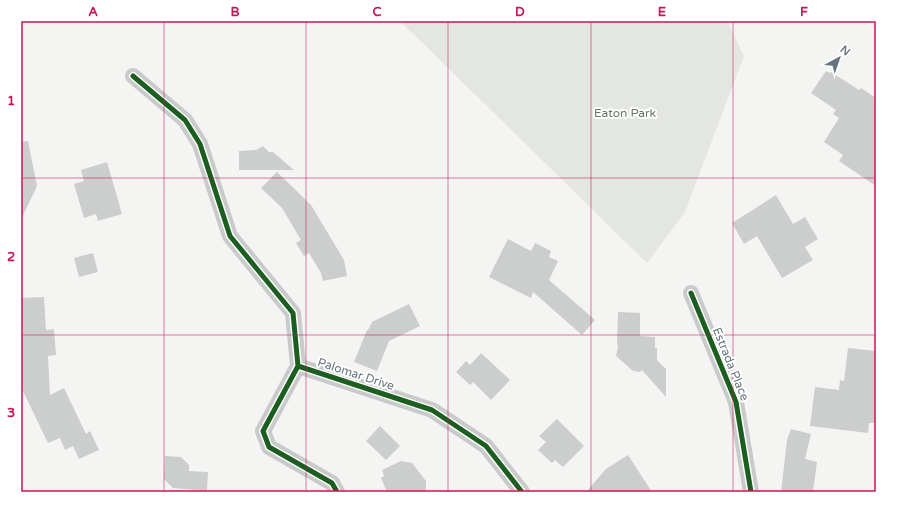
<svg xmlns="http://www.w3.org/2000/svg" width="897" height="513" font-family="'Varela Round',sans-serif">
<rect width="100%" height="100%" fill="#f4f4f3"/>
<path fill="#e4e6e2" d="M 400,21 L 727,21 L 744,56 L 685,212 L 647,263 Z"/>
<path fill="#cccdcd" d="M 826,71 L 830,73 L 831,72 L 859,90 L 861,88 L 876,98 L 876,186 L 839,161 L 843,155 L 824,142 L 839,118 L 833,114 L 836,110 L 811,93 Z
M 28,141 L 37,186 L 21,220 L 21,142 Z
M 263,146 L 269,152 L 273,152 L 294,170 L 239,170 L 239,151 L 256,150 Z
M 107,162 L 122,214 L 98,221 L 96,214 L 84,218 L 74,184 L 84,181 L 81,170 Z
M 277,172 L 311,205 L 344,260 L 347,276 L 323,281 L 321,273 L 309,253 L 304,256 L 296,243 L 301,240 L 282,208 L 261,188 Z
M 776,195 L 793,224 L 805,217 L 818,239 L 805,247 L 813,260 L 782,278 L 757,236 L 744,244 L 732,223 Z
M 508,239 L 531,251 L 535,243 L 551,251 L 549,257 L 558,261 L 549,280 L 595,320 L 582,335 L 533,292 L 531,298 L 489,277 Z
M 93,253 L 98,272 L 79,277 L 74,258 Z
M 44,297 L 46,330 L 54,329 L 56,355 L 48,356 L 50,395 L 64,388 L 86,434 L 90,431 L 99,450 L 79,459 L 73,446 L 65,450 L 60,438 L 48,443 L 21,387 L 21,298 Z
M 409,304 L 420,326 L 389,341 L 377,371 L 354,362 L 367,330 L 368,330 L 372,322 Z
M 618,312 L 640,313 L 640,336 L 655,337 L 655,348 L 657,348 L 657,360 L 666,369 L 666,397 L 642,370 L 640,372 L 633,371 L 616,356 L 618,347 L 617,342 Z
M 848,348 L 876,351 L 876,413 L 875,423 L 869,423 L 868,433 L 810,426 L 815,387 L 839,390 L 840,380 L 844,381 Z
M 481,353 L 510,380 L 491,400 L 473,382 L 470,385 L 456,372 L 466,361 L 470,365 Z
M 557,419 L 584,446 L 563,467 L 555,460 L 552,463 L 538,450 L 546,442 L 539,436 Z
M 380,426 L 400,446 L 386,460 L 366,441 Z
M 791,429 L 811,434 L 805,459 L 817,462 L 813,492 L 781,492 L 787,440 Z
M 628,455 L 652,492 L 586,492 L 606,469 Z
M 165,456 L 181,457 L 189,465 L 189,471 L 208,472 L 207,491 L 173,488 L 164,479 Z
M 401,461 L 412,463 L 426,481 L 426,492 L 387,492 L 381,478 L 384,476 L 382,470 Z"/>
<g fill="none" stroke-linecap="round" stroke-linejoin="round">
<path stroke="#c9caca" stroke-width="16" d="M 133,76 L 185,120 L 200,144 L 230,236 L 293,313 L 298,366
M 691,293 L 736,402 L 751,492
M 298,366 L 432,410 L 486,446 L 522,492
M 298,366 L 263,431 L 269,447 L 332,483 L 337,492"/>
<defs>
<path id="cycleway" d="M 133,76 L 185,120 L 200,144 L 230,236 L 293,313 L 298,366
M 691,293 L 736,402 L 751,492
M 298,366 L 432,410 L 486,446 L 522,492
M 298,366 L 263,431 L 269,447 L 332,483 L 337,492"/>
</defs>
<use href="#cycleway" stroke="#fff" stroke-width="8"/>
<use href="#cycleway" stroke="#1b5e20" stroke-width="5"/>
</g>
<path fill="none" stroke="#c2185b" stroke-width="1" stroke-opacity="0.55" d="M 164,21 L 164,492M 306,21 L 306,492M 448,21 L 448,492M 591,21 L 591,492M 733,21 L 733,492M 21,178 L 876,178M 21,335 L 876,335"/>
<g text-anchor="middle" stroke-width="4" stroke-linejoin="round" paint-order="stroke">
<g font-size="12" fill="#687766" stroke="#fff">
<text x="625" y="117">Eaton Park</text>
</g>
<g font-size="12" fill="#68747f" stroke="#fff">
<text transform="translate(731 364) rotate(68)" y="4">Estrada Place</text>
<text transform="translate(356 374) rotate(18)" y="4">Palomar Drive</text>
</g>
</g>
<rect width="897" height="513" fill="none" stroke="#ffffff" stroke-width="44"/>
<g transform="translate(839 58) rotate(40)" stroke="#ffffff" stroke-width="3" paint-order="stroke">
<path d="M0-3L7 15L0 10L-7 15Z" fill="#68747f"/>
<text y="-6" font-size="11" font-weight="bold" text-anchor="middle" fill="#68747f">N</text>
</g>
<rect x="22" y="22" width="853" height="469" fill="none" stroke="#c2185b" stroke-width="1.5"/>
<g font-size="13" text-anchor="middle" font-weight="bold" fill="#c2185b">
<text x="93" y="16">A</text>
<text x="235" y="16">B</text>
<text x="377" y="16">C</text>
<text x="520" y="16">D</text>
<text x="662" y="16">E</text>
<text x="804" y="16">F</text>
<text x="11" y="105">1</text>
<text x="11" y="261">2</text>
<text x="11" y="417">3</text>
</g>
</svg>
